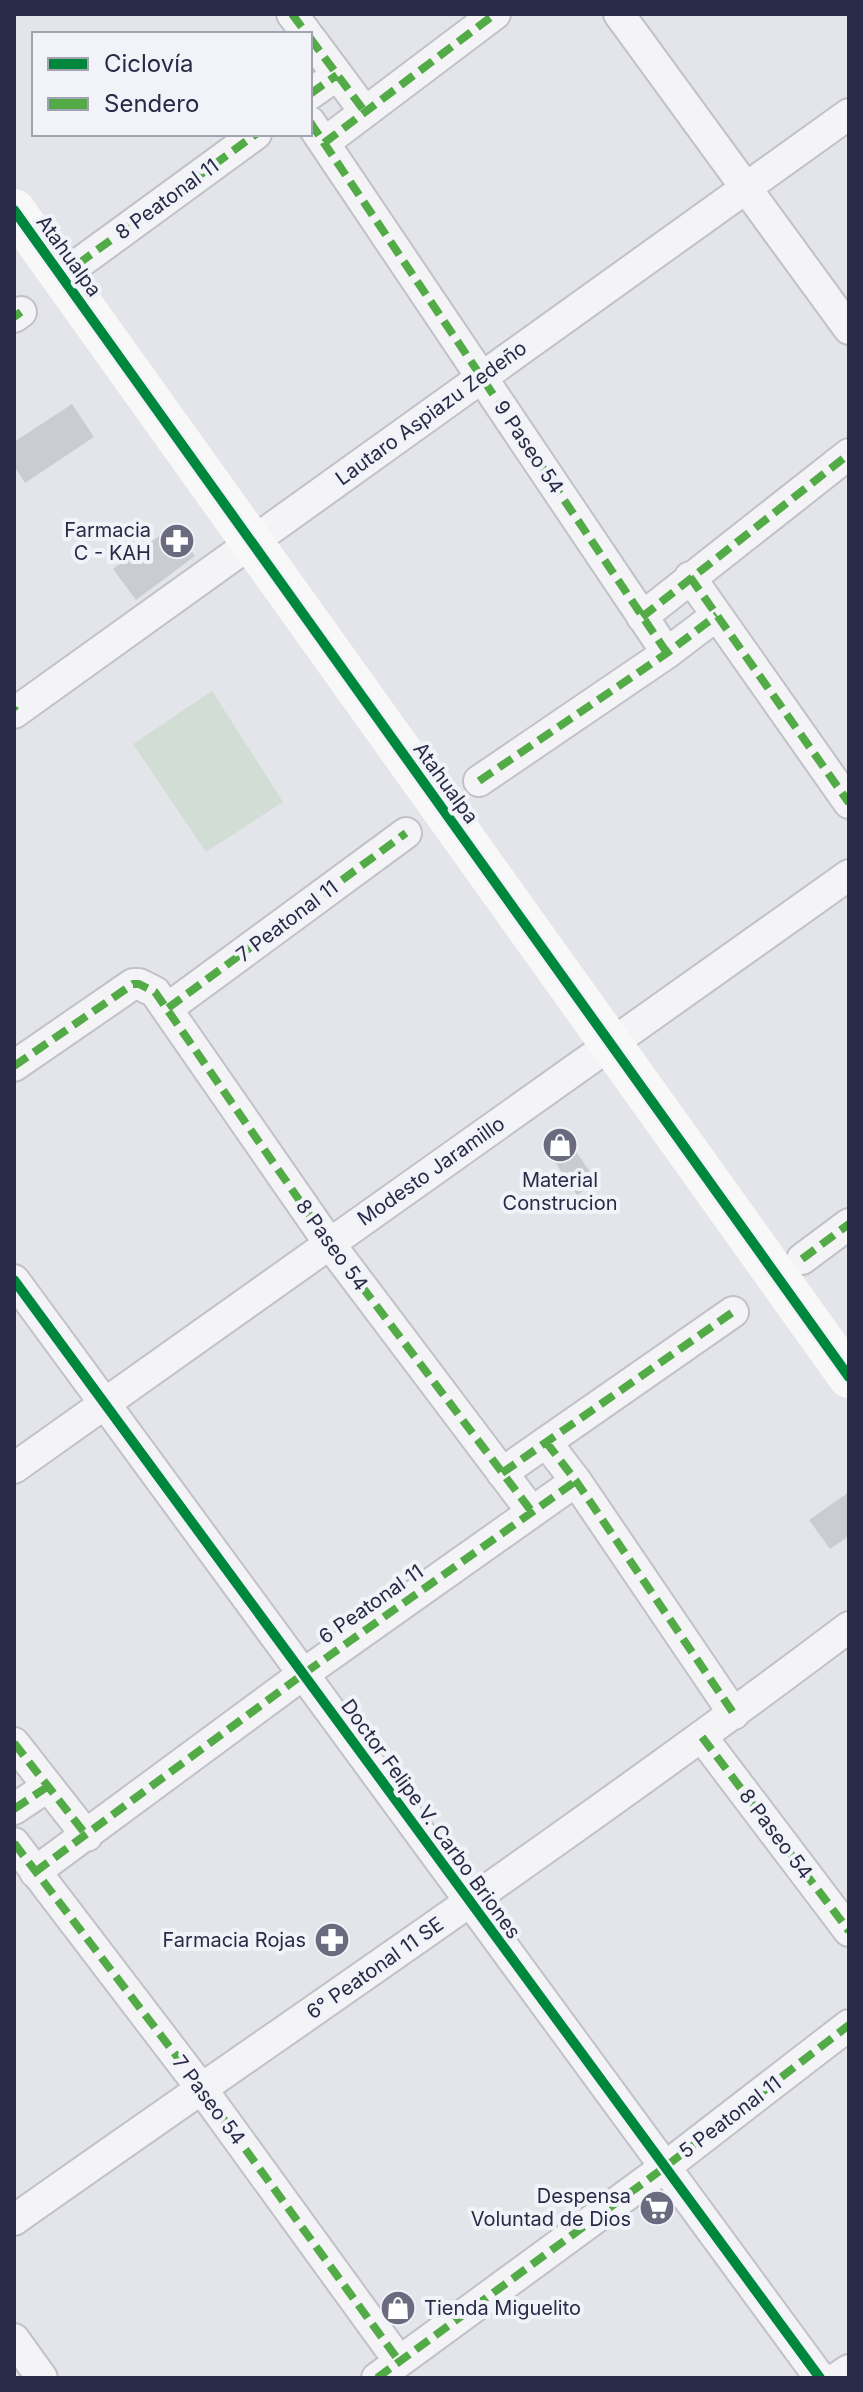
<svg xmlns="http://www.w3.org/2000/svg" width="863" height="2392" font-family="Inter,sans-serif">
<rect width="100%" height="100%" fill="#e4e5ea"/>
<path fill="#d1ddd5" d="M 212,691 L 283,802 L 206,852 L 133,744 Z"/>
<path fill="#cbccd2" d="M 72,404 L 94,437 L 25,483 L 14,466 L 14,442 Z
M 173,526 L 195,556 L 136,600 L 113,569 Z
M 564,1134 L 597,1182 L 577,1195 L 545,1147 Z
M 849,1492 L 849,1536 L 830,1549 L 809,1520 Z"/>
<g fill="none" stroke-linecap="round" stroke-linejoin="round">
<defs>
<path id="street" d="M 292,14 L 307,34
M 619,14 L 849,329
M 310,38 L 365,112
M 310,94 L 337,75
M 310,122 L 667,653
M 324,143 L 495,14
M 78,264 L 256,134
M 14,317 L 21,312
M 690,577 L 849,803
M 642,617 L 849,454
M 14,713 L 849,114
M 479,781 L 667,653 L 717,615
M 168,1008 L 406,833
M 14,1066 L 133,984 L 139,984 L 155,992 L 329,1243 L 532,1512
M 802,1259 L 849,1224
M 14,1280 L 820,2378
M 546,1442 L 576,1481 L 734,1714
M 14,1468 L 849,875
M 502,1473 L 733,1312
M 702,1737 L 849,1931
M 14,1743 L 87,1836
M 14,1809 L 47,1787
M 14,1843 L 201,2088 L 399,2361
M 35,1872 L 302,1675 L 576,1481
M 14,2220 C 293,2023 576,1833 849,1627
M 14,2339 L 42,2378
M 377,2378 L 665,2167 L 849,2025
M 837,2378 L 849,2370"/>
</defs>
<use href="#street" stroke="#c1c2c8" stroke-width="34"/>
<use href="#street" stroke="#f4f4f7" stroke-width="30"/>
<path stroke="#f8f8f8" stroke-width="42" d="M 14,210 L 849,1377"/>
<path stroke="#53ab47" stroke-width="8" stroke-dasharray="16 8" stroke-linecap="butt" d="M 292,14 L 307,34
M 310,38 L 365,112
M 310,94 L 337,75
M 310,122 L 667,653
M 324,143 L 495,14
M 78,264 L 256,134
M 14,317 L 21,312
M 690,577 L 849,803
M 642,617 L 849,454
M 14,709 L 16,711
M 479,781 L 667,653 L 717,615
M 168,1008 L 406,833
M 14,1066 L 133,984 L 139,984 L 155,992 L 329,1243 L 532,1512
M 802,1259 L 849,1224
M 546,1442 L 576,1481 L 734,1714
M 502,1473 L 733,1312
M 702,1737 L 849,1931
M 14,1743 L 87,1836
M 14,1809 L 47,1787
M 14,1843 L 201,2088 L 399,2361
M 35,1872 L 302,1675 L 576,1481
M 377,2378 L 665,2167 L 849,2025"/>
<defs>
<path id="cycleway" d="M 14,210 L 849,1377
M 14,1280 L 820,2378"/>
</defs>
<use href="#cycleway" stroke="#f2f3f9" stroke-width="15"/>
<use href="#cycleway" stroke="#00873e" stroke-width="10"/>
</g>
<defs>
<symbol id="pharmacy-disc" viewBox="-11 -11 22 22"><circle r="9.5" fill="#6a6b7f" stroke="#f2f3f9"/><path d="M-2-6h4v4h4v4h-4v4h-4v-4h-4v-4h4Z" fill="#fff"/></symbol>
<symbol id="shop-disc" viewBox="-11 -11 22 22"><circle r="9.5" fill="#6a6b7f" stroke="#f2f3f9"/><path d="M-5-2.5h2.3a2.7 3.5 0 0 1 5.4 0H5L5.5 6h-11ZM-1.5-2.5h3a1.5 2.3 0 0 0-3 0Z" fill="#fff"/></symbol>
<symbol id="supermarket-disc" viewBox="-11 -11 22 22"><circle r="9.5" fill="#6a6b7f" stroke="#f2f3f9"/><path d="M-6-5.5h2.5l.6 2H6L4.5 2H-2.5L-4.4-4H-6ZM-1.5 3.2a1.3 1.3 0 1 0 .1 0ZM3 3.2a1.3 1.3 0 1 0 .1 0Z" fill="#fff"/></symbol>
</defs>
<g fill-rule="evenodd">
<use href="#pharmacy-disc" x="157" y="521" width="40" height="40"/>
<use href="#shop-disc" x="540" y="1125" width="40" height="40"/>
<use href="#pharmacy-disc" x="312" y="1920" width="40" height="40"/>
<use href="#supermarket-disc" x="637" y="2188" width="40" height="40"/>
<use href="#shop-disc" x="378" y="2288" width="40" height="40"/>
</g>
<g text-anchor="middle" stroke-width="8" stroke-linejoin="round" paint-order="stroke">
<g font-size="20" fill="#282a46" stroke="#f2f3f9">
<text transform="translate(167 199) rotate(-36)" y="7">8 Peatonal 11</text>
<text transform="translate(69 256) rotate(54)" y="7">Atahualpa</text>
<text transform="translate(431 413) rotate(-36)" y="7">Lautaro Aspiazu Zedeño</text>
<text transform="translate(529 447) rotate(56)" y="7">9 Paseo 54</text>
<text transform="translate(446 783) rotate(54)" y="7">Atahualpa</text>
<text transform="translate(287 921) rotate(-37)" y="7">7 Peatonal 11</text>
<text transform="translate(431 1171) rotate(-35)" y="7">Modesto Jaramillo</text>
<text transform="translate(332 1245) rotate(54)" y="7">8 Paseo 54</text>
<text transform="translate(371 1604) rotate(-35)" y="7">6 Peatonal 11</text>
<text transform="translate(431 1819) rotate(54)" y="7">Doctor Felipe V. Carbo Briones</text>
<text transform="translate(776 1834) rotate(53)" y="7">8 Paseo 54</text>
<text transform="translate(375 1968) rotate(-35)" y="7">6° Peatonal 11 SE</text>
<text transform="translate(209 2100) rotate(53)" y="7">7 Paseo 54</text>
<text transform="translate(730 2117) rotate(-37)" y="7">5 Peatonal 11</text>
</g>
<g font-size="20" fill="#282a46" stroke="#f2f3f9" text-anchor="end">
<text x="151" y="537">Farmacia<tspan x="151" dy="23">C - KAH</tspan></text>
<text x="560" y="1187" text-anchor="middle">Material<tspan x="560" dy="23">Construcion</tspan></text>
<text x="306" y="1947">Farmacia Rojas</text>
<text x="631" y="2203">Despensa<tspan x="631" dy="23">Voluntad de Dios</tspan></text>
<text x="424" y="2315" text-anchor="start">Tienda Miguelito</text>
</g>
</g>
<rect width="863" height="2392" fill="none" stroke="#282a46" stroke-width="32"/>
<rect x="32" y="32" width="280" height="104" fill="#f2f3f9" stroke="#a1a3b1" stroke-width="2"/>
<rect x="48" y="58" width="40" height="12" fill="#00873e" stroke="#a1a3b1" stroke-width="2"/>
<text x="104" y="72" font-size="24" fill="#282a46">Ciclovía</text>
<rect x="48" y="98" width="40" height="12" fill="#53ab47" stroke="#a1a3b1" stroke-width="2"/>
<text x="104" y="112" font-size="24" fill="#282a46">Sendero</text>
</svg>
